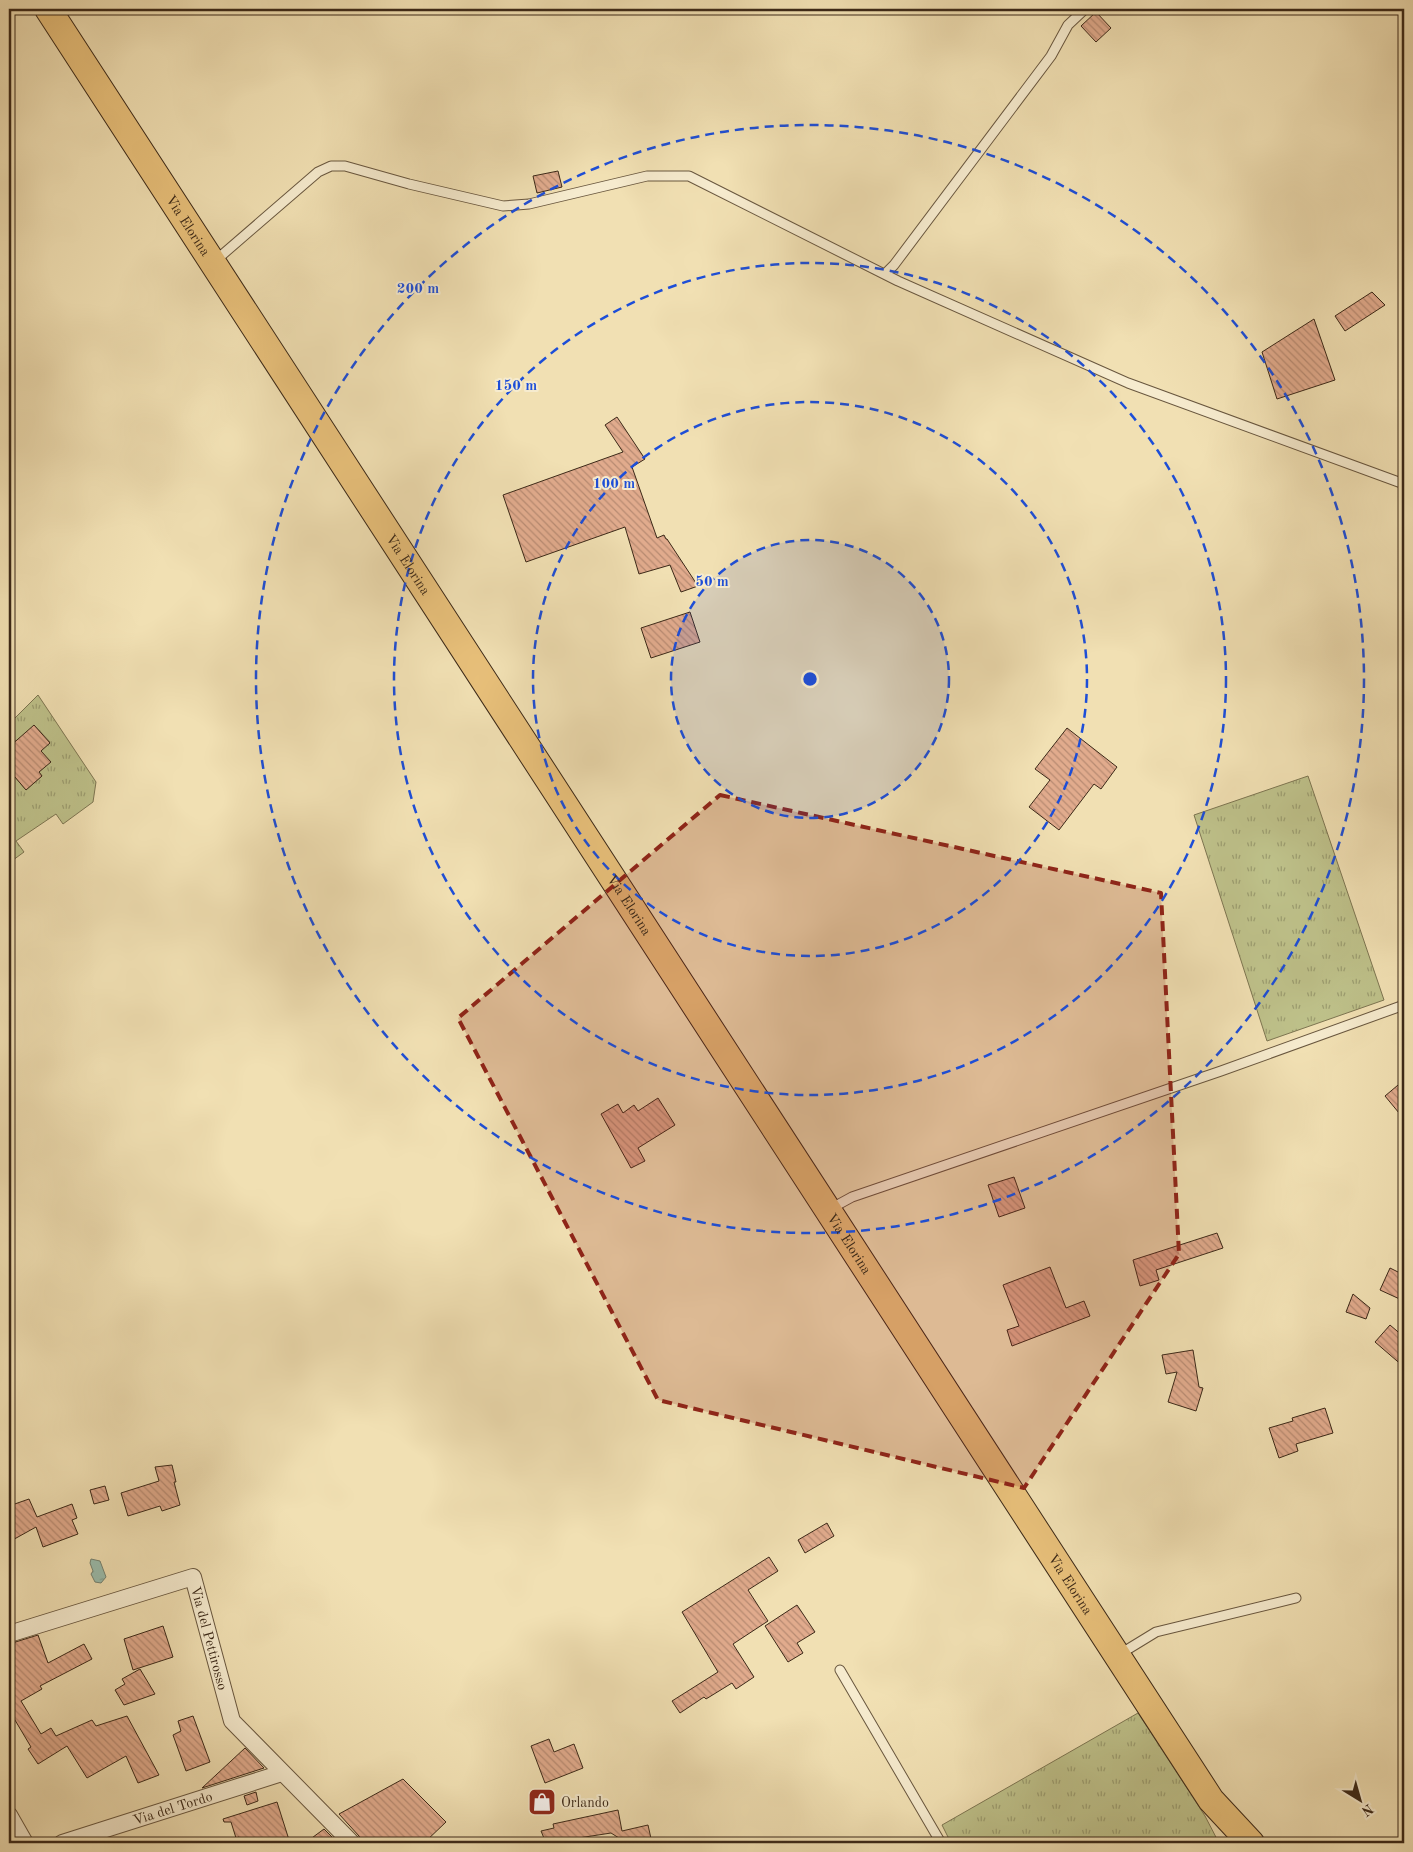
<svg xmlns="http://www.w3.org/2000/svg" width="1413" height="1852" font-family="'Old Standard TT',serif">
<defs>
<pattern id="grass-tufts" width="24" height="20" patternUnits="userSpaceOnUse" patternTransform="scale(1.25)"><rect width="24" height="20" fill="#bec18a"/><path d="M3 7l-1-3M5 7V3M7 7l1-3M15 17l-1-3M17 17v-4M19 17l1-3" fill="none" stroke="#9c9d70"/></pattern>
<pattern id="water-ripples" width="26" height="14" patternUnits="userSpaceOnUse" patternTransform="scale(1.25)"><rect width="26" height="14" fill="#9bbdad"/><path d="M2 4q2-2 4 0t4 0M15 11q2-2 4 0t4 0" fill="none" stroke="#86a294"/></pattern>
<pattern id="building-back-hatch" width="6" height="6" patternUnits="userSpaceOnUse" patternTransform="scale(1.25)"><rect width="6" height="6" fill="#e1ab8d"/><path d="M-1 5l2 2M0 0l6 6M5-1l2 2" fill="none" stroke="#b88b72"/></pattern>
</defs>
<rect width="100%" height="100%" fill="#f1e0b3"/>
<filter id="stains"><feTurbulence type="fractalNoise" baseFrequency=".004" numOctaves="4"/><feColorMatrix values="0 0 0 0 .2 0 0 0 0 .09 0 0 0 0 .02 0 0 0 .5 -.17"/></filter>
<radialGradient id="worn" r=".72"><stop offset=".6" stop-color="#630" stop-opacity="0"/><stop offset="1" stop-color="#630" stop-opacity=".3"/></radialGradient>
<path fill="url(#grass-tufts)" stroke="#7d7551" d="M 38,695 L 96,782 L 93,802 L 63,824 L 56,814 L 16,841 L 24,852 L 9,863 L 9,770 L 26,790 L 42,776 L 39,772 L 50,762 L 41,751 L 50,742 L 34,725 L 18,744 L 9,733 L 9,724 Z
M 1308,776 L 1384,1000 L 1267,1041 L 1194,815 Z
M 1138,1713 L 1205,1816 L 1219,1843 L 951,1843 L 942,1825 Z"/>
<path fill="url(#water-ripples)" stroke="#758271" d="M 91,1559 L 100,1561 L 106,1577 L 101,1583 L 95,1582 L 91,1574 L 93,1571 L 90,1563 Z"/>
<path fill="url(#building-back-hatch)" stroke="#3c2918" d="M 1096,12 L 1111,28 L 1096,42 L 1081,26 Z
M 558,171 L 562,187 L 537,193 L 533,176 Z
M 1372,292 L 1385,305 L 1345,331 L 1335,316 Z
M 1314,319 L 1335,380 L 1277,399 L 1262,352 Z
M 617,417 L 645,459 L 632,467 L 657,538 L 664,535 L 666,539 L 667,539 L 698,586 L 681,592 L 670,565 L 639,574 L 625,527 L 526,562 L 503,495 L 623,452 L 605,425 Z
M 690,612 L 700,642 L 651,658 L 641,628 Z
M 34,725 L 50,743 L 41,751 L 51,762 L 39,772 L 42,776 L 26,790 L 9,770 L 9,747 Z
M 1067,728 L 1117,767 L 1101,789 L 1094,784 L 1059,830 L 1029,807 L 1050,780 L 1035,769 Z
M 1404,1080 L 1404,1119 L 1385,1096 Z
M 658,1098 L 675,1125 L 638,1148 L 645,1161 L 631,1168 L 601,1114 L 618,1104 L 623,1113 L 634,1105 L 638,1111 Z
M 1014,1177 L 1025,1208 L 999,1217 L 988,1185 Z
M 1217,1233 L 1223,1248 L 1156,1270 L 1159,1280 L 1140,1286 L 1133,1260 Z
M 1050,1267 L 1066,1308 L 1084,1301 L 1090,1316 L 1012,1346 L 1007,1330 L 1019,1326 L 1003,1285 Z
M 1390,1268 L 1404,1275 L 1404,1301 L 1380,1290 Z
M 1353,1294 L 1370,1308 L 1366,1319 L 1346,1312 Z
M 1390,1325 L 1404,1337 L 1404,1367 L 1375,1342 Z
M 1193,1350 L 1199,1387 L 1203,1388 L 1196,1411 L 1168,1402 L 1177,1372 L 1166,1374 L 1162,1355 Z
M 1325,1408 L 1333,1433 L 1296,1444 L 1298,1451 L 1279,1458 L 1269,1428 L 1293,1421 L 1292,1418 Z
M 172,1465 L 176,1482 L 174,1482 L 180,1505 L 162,1511 L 160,1506 L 128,1516 L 121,1493 L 159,1481 L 155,1467 Z
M 105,1486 L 109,1500 L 94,1504 L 90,1490 Z
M 29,1499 L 37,1517 L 72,1504 L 77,1518 L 72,1520 L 78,1534 L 43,1547 L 36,1527 L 9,1542 L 9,1506 Z
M 827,1523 L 834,1536 L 805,1553 L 798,1540 Z
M 769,1557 L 778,1571 L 748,1590 L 768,1621 L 733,1644 L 754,1677 L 736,1689 L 732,1683 L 706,1699 L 704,1697 L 680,1713 L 672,1701 L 718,1672 L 682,1612 Z
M 797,1605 L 815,1632 L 797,1643 L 803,1653 L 788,1662 L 765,1626 Z
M 163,1626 L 173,1657 L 133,1670 L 124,1639 Z
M 38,1635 L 48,1663 L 84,1644 L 92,1659 L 40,1686 L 42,1689 L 21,1701 L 41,1734 L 51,1728 L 56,1736 L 92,1720 L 96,1726 L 127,1716 L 159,1775 L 138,1783 L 126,1756 L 87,1778 L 67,1746 L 38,1764 L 28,1749 L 31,1747 L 9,1710 L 9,1644 Z
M 140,1669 L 155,1694 L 124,1705 L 115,1690 L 125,1684 L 122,1679 Z
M 193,1716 L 210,1762 L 186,1771 L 173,1735 L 181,1731 L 178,1721 Z
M 549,1739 L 554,1752 L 574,1744 L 583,1768 L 545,1783 L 531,1746 Z
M 245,1748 L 264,1768 L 202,1788 Z
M 403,1779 L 446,1822 L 424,1843 L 362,1843 L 359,1836 L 339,1814 Z
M 256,1792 L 258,1801 L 247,1805 L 244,1796 Z
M 277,1802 L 290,1843 L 272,1843 L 271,1838 L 255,1843 L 241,1843 L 239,1837 L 236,1838 L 231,1822 L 224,1822 L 223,1819 Z
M 618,1810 L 622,1831 L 648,1825 L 652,1843 L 627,1843 L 611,1833 L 546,1843 L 541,1831 L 554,1828 L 553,1824 Z
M 324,1829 L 338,1843 L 305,1843 Z"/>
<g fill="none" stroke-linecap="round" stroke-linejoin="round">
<defs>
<path id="service" d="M 215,261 L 318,172 L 331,166 L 345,166 L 409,184 L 503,206 L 529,204 L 647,176 L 689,176 L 898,281 L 1128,383 L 1404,484
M 885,274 L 894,265 L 1051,56 L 1068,25 L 1085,9
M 830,1209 L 852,1197 L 1221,1071 L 1404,1005
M 1120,1654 L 1156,1632 L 1296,1598
M 840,1670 L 941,1843"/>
<g id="minor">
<path id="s1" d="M 9,1634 L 193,1577 L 232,1721 L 352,1843"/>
<path d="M 9,1815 L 25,1843"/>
<path id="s2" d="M 62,1843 L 282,1773"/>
</g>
<g id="primary">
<path id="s3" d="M 48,9 L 1211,1800 L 1251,1843"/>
</g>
</defs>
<use href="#service" stroke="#69573f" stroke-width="11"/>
<use href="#minor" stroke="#69573f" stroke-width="18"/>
<use href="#primary" stroke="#3c2918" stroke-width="28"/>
<use href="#service" stroke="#f6ebce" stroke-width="9"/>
<use href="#minor" stroke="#f6ebce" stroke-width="16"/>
<use href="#primary" stroke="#e8c07a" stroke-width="26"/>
</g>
<path fill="#8f2418" fill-opacity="0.2" stroke="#8f2418" stroke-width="4" stroke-dasharray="10 6" stroke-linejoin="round" d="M 720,795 L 1161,893 L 1179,1254 L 1024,1488 L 658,1400 L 458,1018 Z"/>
<circle cx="810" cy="679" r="139" fill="#1d4ed8" fill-opacity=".12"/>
<g fill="none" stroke="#1d4ed8" stroke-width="2.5" stroke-dasharray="9 6">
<circle cx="810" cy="679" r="139"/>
<circle cx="810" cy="679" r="277"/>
<circle cx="810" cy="679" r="416"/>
<circle cx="810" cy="679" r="554"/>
</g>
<defs>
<symbol id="shop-square" viewBox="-11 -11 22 22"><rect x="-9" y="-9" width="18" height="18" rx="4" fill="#8f2418" stroke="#f6ebce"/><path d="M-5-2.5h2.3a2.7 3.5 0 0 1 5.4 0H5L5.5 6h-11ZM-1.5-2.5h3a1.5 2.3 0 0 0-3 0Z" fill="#fff"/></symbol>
</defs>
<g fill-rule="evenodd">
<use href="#shop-square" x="526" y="1786" width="32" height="32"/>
</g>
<g text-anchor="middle" stroke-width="4" stroke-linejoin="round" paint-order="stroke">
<g font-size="14" fill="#3c2918" stroke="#f6ebce">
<text dy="5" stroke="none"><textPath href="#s3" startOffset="258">Via Elorina</textPath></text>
<text dy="5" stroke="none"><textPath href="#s3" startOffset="662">Via Elorina</textPath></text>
<text dy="5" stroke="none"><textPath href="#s3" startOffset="1068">Via Elorina</textPath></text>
<text dy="5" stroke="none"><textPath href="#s3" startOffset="1472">Via Elorina</textPath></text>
<text dy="5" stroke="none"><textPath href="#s3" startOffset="1878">Via Elorina</textPath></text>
<text dy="5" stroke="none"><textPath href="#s1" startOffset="256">Via del Pettirosso</textPath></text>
<text dy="5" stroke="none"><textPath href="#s2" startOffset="116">Via del Tordo</textPath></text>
</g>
<g font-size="14" fill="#3c2918" stroke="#f6ebce" text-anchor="start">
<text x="561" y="1807">Orlando</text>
</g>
</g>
<circle cx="810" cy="679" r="8" fill="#1d4ed8" stroke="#f6ebce" stroke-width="2.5"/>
<g font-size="15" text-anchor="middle" font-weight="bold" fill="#1d4ed8" stroke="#f6ebce" stroke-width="4" stroke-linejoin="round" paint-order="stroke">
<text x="418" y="293">200 m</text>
<text x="516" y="390">150 m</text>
<text x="614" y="488">100 m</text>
<text x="712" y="586">50 m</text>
</g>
<rect width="1413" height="1852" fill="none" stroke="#f1e0b3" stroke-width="30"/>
<rect x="10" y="10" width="1393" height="1832" fill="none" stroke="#3c2918" stroke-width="2.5"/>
<rect x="15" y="15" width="1383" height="1822" fill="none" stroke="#3c2918"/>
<g transform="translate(1360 1800) rotate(143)" stroke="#f6ebce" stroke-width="4" paint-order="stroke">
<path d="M0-4L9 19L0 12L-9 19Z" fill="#3c2918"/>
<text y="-8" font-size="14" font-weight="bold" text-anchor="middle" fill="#3c2918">N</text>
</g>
<rect width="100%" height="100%" filter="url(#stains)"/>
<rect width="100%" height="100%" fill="url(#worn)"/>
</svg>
